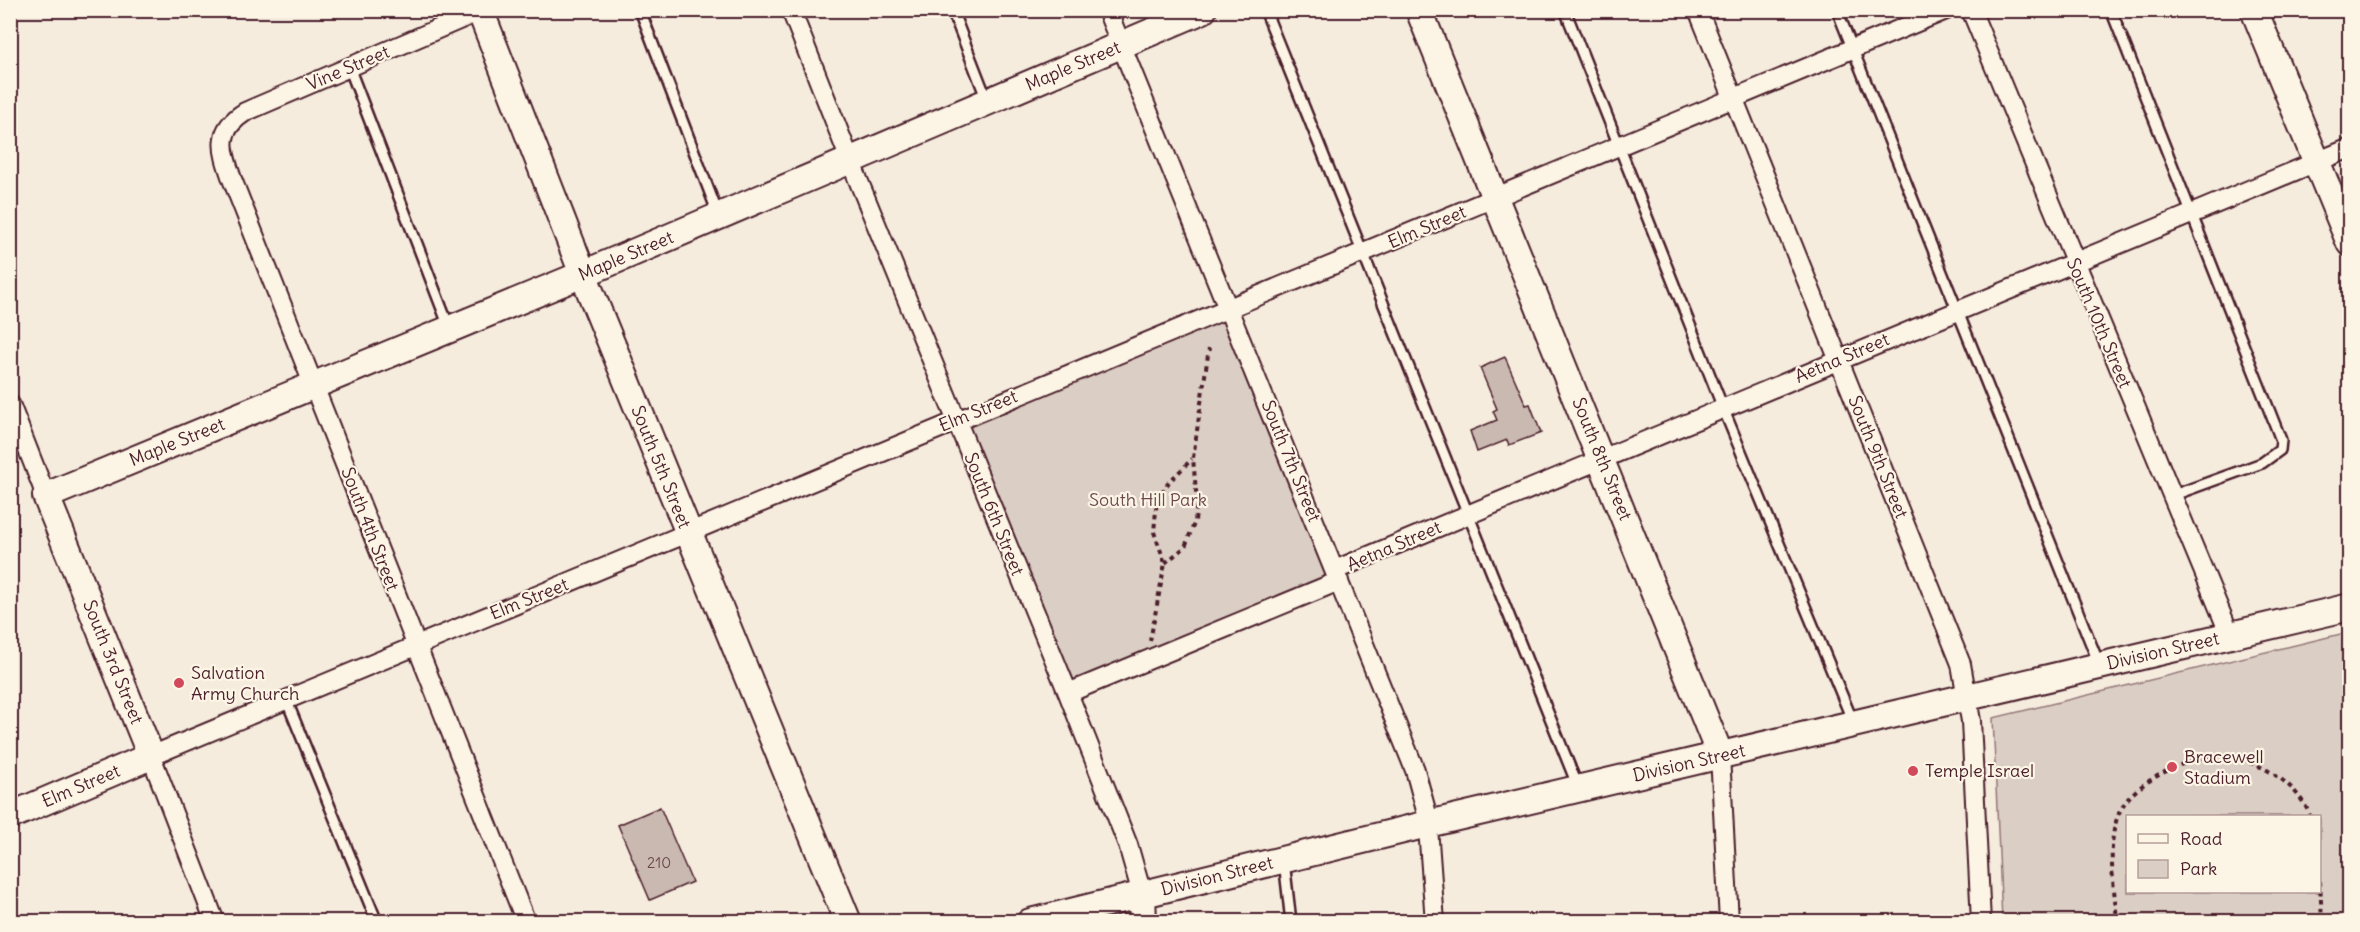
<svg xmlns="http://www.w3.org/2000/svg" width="2360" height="932" font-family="Delius,sans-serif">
<rect width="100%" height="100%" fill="#f5ecde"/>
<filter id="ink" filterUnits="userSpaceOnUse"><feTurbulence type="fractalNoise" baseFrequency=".0167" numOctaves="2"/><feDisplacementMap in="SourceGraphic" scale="12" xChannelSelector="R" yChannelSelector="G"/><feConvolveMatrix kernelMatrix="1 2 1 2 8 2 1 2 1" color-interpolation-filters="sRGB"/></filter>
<g filter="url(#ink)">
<path fill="#dbcec4" stroke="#927678" stroke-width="1.5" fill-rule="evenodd" d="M 1229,309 L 1339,581 L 1068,693 L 955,420 Z
M 2349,632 L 2349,921 L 2002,921 L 1993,718 ZM 2128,816 L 2320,816 L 2320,892 L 2128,892 Z"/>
<path fill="#cab9b1" stroke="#4a1f2b" stroke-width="1.5" d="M 1505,357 L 1526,405 L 1530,404 L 1541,433 L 1509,445 L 1507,440 L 1477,452 L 1470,431 L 1497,420 L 1493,411 L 1497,409 L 1480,368 Z
M 660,807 L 692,882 L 650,900 L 618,825 Z"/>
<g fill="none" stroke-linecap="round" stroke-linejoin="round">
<defs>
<path id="lane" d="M 640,10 L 718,214
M 952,10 L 987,100
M 1265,10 L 1578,787
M 1565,10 L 1723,408 L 1853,722
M 1837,10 L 2099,664
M 2111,10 L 2281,440 L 2280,450 L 2262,463 L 2171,496
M 349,67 L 449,327
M 286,699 L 377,922
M 1284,861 L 1291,922"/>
<path id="street" d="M 482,10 L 245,112 C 215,131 222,150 232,179 L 526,922
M 791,10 L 850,160 L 1068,693 L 1128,845 L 1142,894
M 1107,10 L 1415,770 L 1427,814 L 1435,922
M 1698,10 L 1961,664 L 1971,721 L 1981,922
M 1971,10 L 2230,635
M 10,404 L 46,496
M 1335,570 L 2350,148
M 1068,693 L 1339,581
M 1720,755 L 1729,922
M 215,922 L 151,756 L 1946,10"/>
<path id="secondary" d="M 480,10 L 583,274 L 848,922
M 1419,10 L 1720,755
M 2254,10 L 2350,243
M 10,816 L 151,756 L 46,496 L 583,274 L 1203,10
M 1142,894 L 1143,922
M 1030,922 L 1428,824 L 2350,607"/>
</defs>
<use href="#lane" stroke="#4a1f2b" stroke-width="14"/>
<use href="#street" stroke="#4a1f2b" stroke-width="22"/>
<use href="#secondary" stroke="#4a1f2b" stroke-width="30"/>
<path stroke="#4a1f2b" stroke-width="4" stroke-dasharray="4.5 4.5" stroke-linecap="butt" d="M 1165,563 L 1185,547 L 1195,521 L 1197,502 L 1193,458 L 1209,348
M 1150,641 L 1165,563 L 1154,532 L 1157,499 L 1169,482 L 1192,459
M 2320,881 L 2322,922
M 2117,922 C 2115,886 2103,836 2124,804 C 2138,781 2192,755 2220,756 C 2255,758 2298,782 2310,816"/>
<use href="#lane" stroke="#fcf5e5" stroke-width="9"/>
<use href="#street" stroke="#fcf5e5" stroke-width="18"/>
<use href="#secondary" stroke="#fcf5e5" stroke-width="26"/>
</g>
</g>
<g fill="#d1495b" stroke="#fcf5e5" stroke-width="2">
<circle cx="179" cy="683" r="6"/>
<circle cx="2172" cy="767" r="6"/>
<circle cx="1913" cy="771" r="6"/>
</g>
<g text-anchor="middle" stroke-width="4.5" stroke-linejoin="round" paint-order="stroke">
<g font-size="15" fill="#6a464c">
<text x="659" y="868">210</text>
</g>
<g font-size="18" fill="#4a1f2b" stroke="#fcf5e5">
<text transform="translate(1073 66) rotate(-23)" y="6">Maple Street</text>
<text transform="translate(348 68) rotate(-23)" y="6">Vine Street</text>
<text transform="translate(1427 227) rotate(-23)" y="6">Elm Street</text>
<text transform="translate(626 256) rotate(-23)" y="6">Maple Street</text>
<text transform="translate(2099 323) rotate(67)" y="6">South 10th Street</text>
<text transform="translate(1842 358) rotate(-23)" y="6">Aetna Street</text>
<text transform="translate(978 411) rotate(-22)" y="6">Elm Street</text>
<text transform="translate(177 442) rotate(-22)" y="6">Maple Street</text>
<text transform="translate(1878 457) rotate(68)" y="6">South 9th Street</text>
<text transform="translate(1602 459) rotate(68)" y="6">South 8th Street</text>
<text transform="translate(1291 461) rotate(68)" y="6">South 7th Street</text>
<text transform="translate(661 467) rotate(68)" y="6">South 5th Street</text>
<text transform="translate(994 514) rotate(68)" y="6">South 6th Street</text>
<text transform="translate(370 529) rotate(69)" y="6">South 4th Street</text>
<text transform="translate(1394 546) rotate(-23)" y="6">Aetna Street</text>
<text transform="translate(529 599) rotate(-22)" y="6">Elm Street</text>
<text transform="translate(2163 651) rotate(-13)" y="6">Division Street</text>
<text transform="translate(113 662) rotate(68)" y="6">South 3rd Street</text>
<text transform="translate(1689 763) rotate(-13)" y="6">Division Street</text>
<text transform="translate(81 786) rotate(-23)" y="6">Elm Street</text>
<text transform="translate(1217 876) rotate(-14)" y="6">Division Street</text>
</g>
<g font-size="18" fill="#6e4b51" stroke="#fcf5e5">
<text x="1148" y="506">South Hill Park</text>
</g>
<g font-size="18" fill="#4a1f2b" stroke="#fcf5e5" text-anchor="start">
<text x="191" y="679">Salvation<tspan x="191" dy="21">Army Church</tspan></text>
<text x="2184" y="763">Bracewell<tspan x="2184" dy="21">Stadium</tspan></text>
<text x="1925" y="777">Temple Israel</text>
</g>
</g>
<rect width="2360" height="932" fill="none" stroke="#fcf5e5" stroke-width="36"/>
<rect x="18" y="18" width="2324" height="896" fill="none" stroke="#4a1f2b" stroke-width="2" filter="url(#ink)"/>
<rect x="2126" y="815" width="195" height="78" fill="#fcf5e5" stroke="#b59f9b" stroke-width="1.5"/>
<rect x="2138" y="834" width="30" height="9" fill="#fcf5e5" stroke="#b59f9b" stroke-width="1.5"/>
<text x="2180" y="845" font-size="18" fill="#4a1f2b">Road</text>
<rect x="2138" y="860" width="30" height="18" fill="#dbcec4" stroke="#b59f9b" stroke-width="1.5"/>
<text x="2180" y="875" font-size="18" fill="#4a1f2b">Park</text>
</svg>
